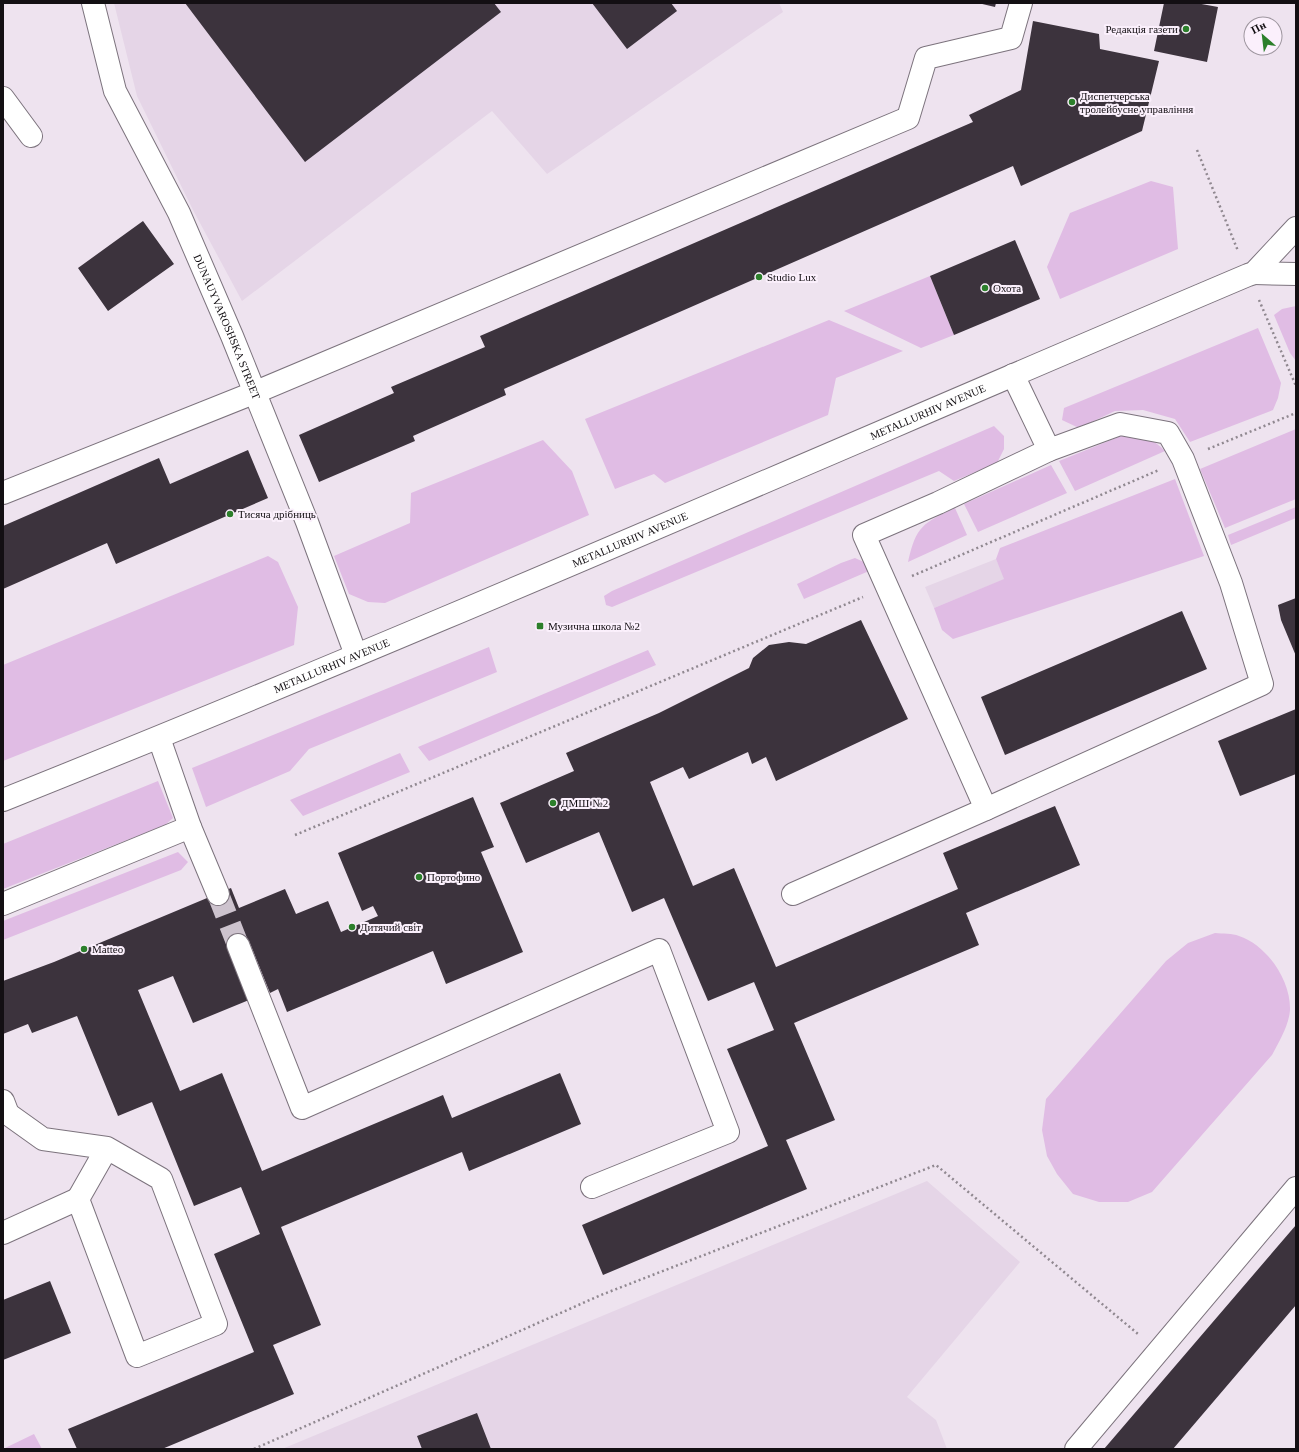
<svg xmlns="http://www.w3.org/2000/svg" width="1299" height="1452" font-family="'Times New Roman',serif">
<rect width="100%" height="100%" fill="#eee3ef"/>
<path fill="#e5d5e7" d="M 114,3 L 779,3 L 783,12 L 547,174 L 492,111 L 242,301 L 193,210 L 137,96 Z
M 996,559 L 1005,579 L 934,608 L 925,587 Z
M 927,1181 L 1020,1262 L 907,1397 L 936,1420 L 947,1449 L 282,1449 Z"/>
<path fill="#e0bce4" d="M 1151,181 L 1173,187 L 1178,249 L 1060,299 L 1047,267 L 1070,213 Z
M 930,276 L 954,335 L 921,348 L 844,311 Z
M 1296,306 L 1296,361 L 1290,353 L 1274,315 L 1282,309 Z
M 829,320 L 903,351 L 836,378 L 828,415 L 665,483 L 654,474 L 615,489 L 585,419 Z
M 1258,328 L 1281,383 L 1278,398 L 1273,410 L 1190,442 L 1175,419 L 1143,410 L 1115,411 L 1079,428 L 1062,420 L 1064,408 Z
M 994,426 L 1004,436 L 1004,449 L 997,463 L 954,481 L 939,471 L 612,607 L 606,605 L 604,596 L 612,591 Z
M 1296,429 L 1296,499 L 1225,528 L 1200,469 Z
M 1126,434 C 1141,436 1154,439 1165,451 L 1075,491 L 1059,461 Z
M 543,440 L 572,471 L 589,515 L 385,603 L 368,602 L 349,594 L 334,556 L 410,523 L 411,493 Z
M 1051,465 L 1067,493 L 978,532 L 964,504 Z
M 1175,479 L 1204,556 L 953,639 L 942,630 L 934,608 L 1004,579 L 996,559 L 1000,548 Z
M 1296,507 L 1296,518 L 1231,545 L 1228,535 Z
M 955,508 L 967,535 L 908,562 C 916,526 923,523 955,508 Z
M 268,556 L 278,562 L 298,607 L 294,645 L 3,761 L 3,665 Z
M 855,558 L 866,563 L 869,571 L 804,599 L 797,584 L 841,563 Z
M 489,647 L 497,672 L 309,749 L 290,771 L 206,807 L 192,768 Z
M 648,650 L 656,665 L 429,761 L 418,747 Z
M 400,753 L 410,772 L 303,816 L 290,800 Z
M 158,781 L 173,818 L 165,825 L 3,889 L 3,844 Z
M 178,852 L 188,862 L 181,870 L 3,940 L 3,921 Z
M 1215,933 C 1223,934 1232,933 1239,936 C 1267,945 1291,981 1290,1010 C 1289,1025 1279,1042 1272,1055 L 1152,1192 L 1128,1202 L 1099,1202 L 1073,1194 L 1057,1174 L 1047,1156 L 1042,1130 L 1046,1099 L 1166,961 L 1188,943 Z
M 34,1434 L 42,1449 L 3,1449 Z"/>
<path fill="#3c333d" d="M 185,3 L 494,3 L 501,12 L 305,162 Z
M 592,3 L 671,3 L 677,11 L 627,49 Z
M 978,3 L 996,3 L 995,7 Z
M 1164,3 L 1196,3 L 1218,7 L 1207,62 L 1154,51 Z
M 1033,21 L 1099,34 L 1100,49 L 1159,61 L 1142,131 L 1021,186 L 1013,166 L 504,389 L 506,395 L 413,436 L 415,441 L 319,482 L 299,435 L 394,393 L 391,387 L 485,347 L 480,336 L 973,122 L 969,115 L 1021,90 Z
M 143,221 L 174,264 L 108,311 L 78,268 Z
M 1015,240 L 1040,299 L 954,335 L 930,276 Z
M 248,450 L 268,498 L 116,564 L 107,543 L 3,589 L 3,526 L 159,458 L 170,484 Z
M 1296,598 L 1296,656 L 1281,620 L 1278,605 Z
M 1182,611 L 1207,669 L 1005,755 L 981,697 Z
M 861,620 L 908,719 L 776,781 L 766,757 L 752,764 L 748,752 L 689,779 L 683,767 L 650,782 L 693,886 L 734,868 L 776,967 L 958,889 L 943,853 L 1055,806 L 1080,865 L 966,913 L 979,945 L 794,1023 L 835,1120 L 786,1140 L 807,1189 L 603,1275 L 582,1225 L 768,1146 L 727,1049 L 774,1030 L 754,982 L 708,1001 L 664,898 L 632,912 L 599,832 L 526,863 L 500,803 L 574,771 L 566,753 L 659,713 L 749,668 L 753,658 L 769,645 L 789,642 L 806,644 Z
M 1296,709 L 1296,774 L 1240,796 L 1218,741 Z
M 473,797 L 494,847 L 481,852 L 523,952 L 446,984 L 433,951 L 287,1012 L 278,989 L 270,993 L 249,941 L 238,945 L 249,1000 L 193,1023 L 173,976 L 138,990 L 180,1091 L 222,1073 L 262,1171 L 443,1095 L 452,1118 L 560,1073 L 581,1124 L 469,1171 L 462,1152 L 281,1227 L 321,1325 L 273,1345 L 294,1394 L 162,1449 L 77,1449 L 68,1429 L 254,1352 L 214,1254 L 260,1234 L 241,1187 L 194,1206 L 152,1102 L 118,1116 L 77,1016 L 32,1033 L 28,1024 L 3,1034 L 3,981 L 54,962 L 231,888 L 239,908 L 285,889 L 296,914 L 328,901 L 341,932 L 378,916 L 373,906 L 362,911 L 338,853 Z
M 1296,1225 L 1296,1305 L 1173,1449 L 1104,1449 Z
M 50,1281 L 71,1333 L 3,1360 L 3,1300 Z
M 477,1413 L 491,1449 L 422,1449 L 417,1436 Z"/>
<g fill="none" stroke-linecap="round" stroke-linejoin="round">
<path stroke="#cdc3ce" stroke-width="22" stroke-dasharray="22 11" stroke-linecap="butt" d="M 218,894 L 238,945"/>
<defs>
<g id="minor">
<path id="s1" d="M 93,3 L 115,91 L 179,213 L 232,336 L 307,522 L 356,655"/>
<path d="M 3,98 L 31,136"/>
<path d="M 1254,273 L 1296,274"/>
<path d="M 3,493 L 256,392 L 908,118 L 926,58 L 1011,38 L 1021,3"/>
<path id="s2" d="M 3,800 C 421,633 833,451 1248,275 L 1254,273 L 1296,228"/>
<path d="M 986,809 L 864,535 L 938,503 L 1049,450"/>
<path d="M 190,827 L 218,894"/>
<path d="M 793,894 L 986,809 L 1262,684 L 1231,583 L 1183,459 L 1168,433 L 1120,424 L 1049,450 L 1013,375"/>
<path d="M 3,904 L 190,827 L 159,738"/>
<path d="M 238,945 L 302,1108 L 659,950 L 728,1132 L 592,1187"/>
<path d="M 3,1101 L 8,1114 L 43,1139 L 107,1148 L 161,1179 L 216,1324 L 137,1356 L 78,1199 L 107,1148"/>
<path d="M 3,1233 L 78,1199"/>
<path d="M 1076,1449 L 1296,1188"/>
</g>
</defs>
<use href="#minor" stroke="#7c737d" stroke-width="24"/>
<path stroke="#908890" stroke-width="2.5" stroke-dasharray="2 3" stroke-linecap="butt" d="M 1197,150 L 1238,251
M 1259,300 L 1296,386
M 1208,449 L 1296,413
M 912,576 L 1159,470
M 295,835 L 863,597
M 254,1449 L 601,1295 L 936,1165 L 1138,1334"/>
<use href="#minor" stroke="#fff" stroke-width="22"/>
</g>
<g fill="#2c7f2b" stroke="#fbf0fc" stroke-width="1.5">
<circle cx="1186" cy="29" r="4"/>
<circle cx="1072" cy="102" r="4"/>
<circle cx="759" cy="277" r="4"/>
<circle cx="985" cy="288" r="4"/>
<circle cx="230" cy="514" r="4"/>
<rect x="536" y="622" width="8" height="8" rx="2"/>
<circle cx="553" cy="803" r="4"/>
<circle cx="419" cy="877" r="4"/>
<circle cx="352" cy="927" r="4"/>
<circle cx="84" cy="949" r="4"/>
</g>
<g text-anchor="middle" stroke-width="4" stroke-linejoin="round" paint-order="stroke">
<g font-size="11" fill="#130f13" stroke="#fbf0fc" text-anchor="start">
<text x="1178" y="33" text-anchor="end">Редакція газети</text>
<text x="1080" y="100">Диспетчерська<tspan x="1080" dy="13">тролейбусне управління</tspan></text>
<text x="767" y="281">Studio Lux</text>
<text x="993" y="292">Охота</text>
<text x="238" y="518">Тисяча дрібниць</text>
<text x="548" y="630">Музична школа №2</text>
<text x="561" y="807">ДМШ №2</text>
<text x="427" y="881">Портофино</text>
<text x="360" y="931">Дитячий світ</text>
<text x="92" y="953">Matteo</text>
</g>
<g font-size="11" fill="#130f13" stroke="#fbf0fc">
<text dy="4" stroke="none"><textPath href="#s1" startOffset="352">DUNAUYVAROSHSKA STREET</textPath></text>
<text dy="4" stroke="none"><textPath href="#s2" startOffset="1003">METALLURHIV AVENUE</textPath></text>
<text dy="4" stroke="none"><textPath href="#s2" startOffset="679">METALLURHIV AVENUE</textPath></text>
<text dy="4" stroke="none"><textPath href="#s2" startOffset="355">METALLURHIV AVENUE</textPath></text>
</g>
</g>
<rect width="1299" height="1452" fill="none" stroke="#130f13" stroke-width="8"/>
<g transform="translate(1263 36) rotate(332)"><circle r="19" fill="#fbf0fc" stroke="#9e969f"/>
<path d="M0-3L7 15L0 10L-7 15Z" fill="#2c7f2b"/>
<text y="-6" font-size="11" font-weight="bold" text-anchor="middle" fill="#130f13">Пн</text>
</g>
</svg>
